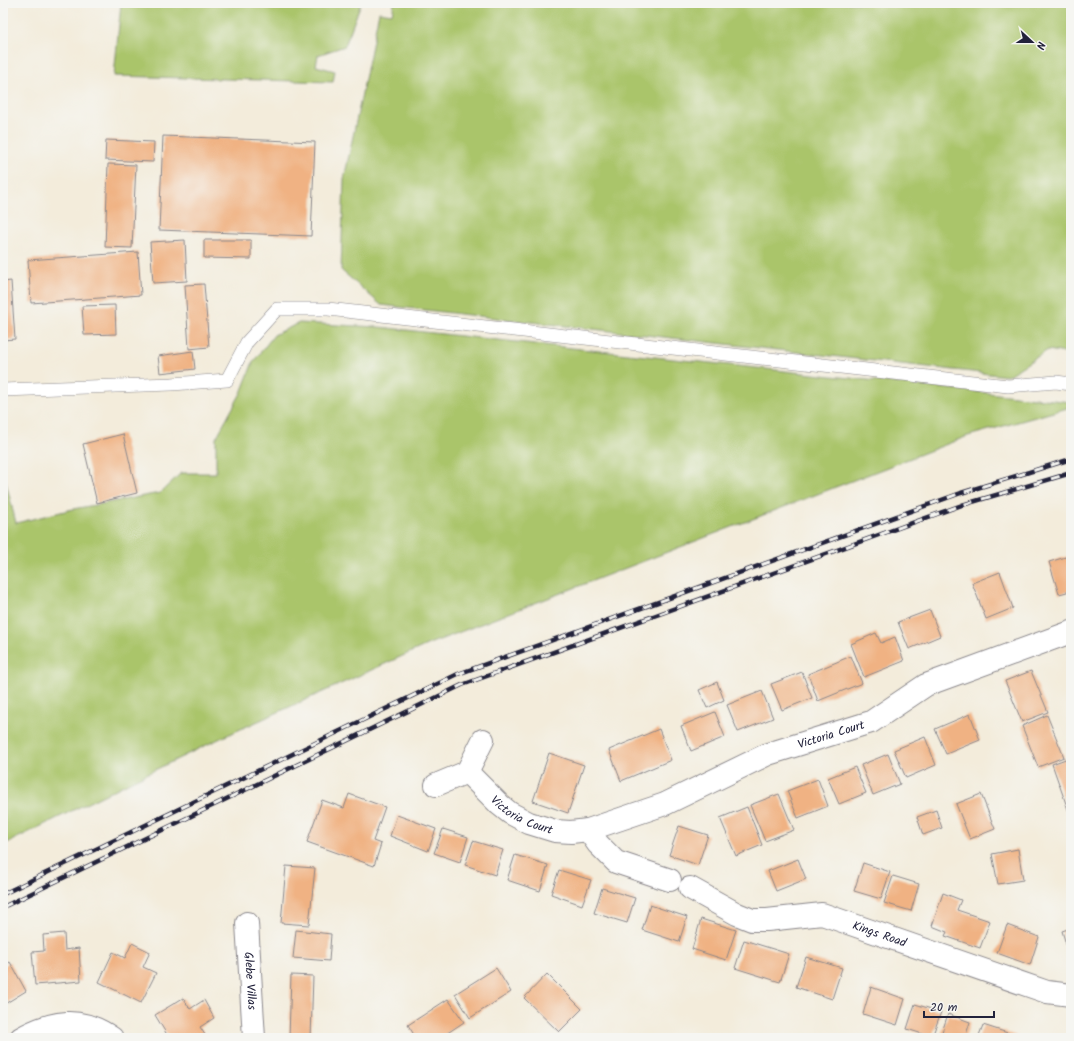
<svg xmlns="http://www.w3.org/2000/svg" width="1074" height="1041" font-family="Kalam,sans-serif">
<rect width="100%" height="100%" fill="#f6f6f2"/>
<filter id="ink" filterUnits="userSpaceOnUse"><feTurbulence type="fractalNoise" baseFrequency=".025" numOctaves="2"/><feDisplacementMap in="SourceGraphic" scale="8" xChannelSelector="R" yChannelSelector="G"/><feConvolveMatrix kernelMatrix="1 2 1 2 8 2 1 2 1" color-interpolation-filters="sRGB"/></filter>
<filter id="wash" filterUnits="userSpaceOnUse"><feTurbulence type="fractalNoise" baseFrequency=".012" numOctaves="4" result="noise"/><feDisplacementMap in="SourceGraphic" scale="16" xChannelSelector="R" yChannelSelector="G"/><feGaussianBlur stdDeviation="0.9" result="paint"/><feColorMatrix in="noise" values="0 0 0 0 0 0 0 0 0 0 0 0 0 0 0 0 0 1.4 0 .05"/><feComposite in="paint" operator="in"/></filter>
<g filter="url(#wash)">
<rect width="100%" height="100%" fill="#f3ecdb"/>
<path fill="#aac56b" stroke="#667453" d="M 121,3 L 361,3 L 345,46 L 318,55 L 316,66 L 335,71 L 333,82 L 114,76 Z
M 394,3 L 1071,3 L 1071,354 L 1048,350 L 1007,376 L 381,305 L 341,270 L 344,179 L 379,12 L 392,14 Z
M 299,323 L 378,327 L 1071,402 L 1071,407 L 968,436 L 429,644 L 221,738 L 132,781 L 3,845 L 3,470 L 16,523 L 73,509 L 160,493 L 181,473 L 216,473 L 216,438 L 241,393 L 253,362 L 274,335 Z"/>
<g id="blocks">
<path fill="#f0b283" d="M 163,136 L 315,142 L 311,236 L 159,230 Z
M 106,140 L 154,142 L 153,162 L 105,160 Z
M 108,164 L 136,165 L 132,248 L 105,247 Z
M 185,240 L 187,281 L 153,283 L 150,242 Z
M 204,240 L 251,240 L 251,259 L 204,258 Z
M 138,252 L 141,295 L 31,303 L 28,260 Z
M 11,281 L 15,339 L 3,340 L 3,282 Z
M 204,284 L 209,347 L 189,349 L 185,285 Z
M 115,305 L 116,334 L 84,335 L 82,306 Z
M 193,351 L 195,369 L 160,373 L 158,356 Z
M 123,434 L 137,493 L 97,503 L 83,444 Z
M 1069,556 L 1071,556 L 1071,591 L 1059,594 L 1049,562 Z
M 1000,572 L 1013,608 L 986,619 L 972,583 Z
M 930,610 L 940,636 L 909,649 L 898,622 Z
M 876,633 L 881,643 L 895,637 L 904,661 L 864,677 L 851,644 Z
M 851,656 L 862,683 L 818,701 L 808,674 Z
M 1031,671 L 1048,712 L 1022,722 L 1005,681 Z
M 802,672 L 812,698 L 782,710 L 771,684 Z
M 717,682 L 724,700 L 707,708 L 699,690 Z
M 762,691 L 773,718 L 738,732 L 727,705 Z
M 715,712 L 725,737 L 691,751 L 681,726 Z
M 970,714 L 980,740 L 946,754 L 935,729 Z
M 1047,715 L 1064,757 L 1038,767 L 1022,726 Z
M 659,729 L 671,760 L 621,781 L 609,750 Z
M 925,737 L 936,765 L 906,778 L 894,750 Z
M 549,753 L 584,765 L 568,813 L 533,801 Z
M 888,754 L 900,784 L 873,795 L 861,765 Z
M 1071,757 L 1071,818 L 1052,764 Z
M 855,767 L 866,793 L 839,804 L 828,778 Z
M 818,779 L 828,806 L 798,818 L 787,791 Z
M 349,794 L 385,807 L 373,841 L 381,844 L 374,866 L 307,842 L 322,800 L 344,808 Z
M 779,794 L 794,830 L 765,841 L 750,805 Z
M 981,794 L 995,829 L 970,839 L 956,804 Z
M 747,807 L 762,845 L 736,856 L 720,818 Z
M 936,810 L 942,828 L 923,835 L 917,817 Z
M 397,815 L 436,829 L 428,851 L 390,836 Z
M 679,826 L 708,835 L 698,865 L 669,855 Z
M 443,829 L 468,837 L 460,862 L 434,853 Z
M 473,841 L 503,850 L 495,875 L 465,865 Z
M 1018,849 L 1023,880 L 998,884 L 992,854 Z
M 515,855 L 548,865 L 540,891 L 507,880 Z
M 798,859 L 806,879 L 776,891 L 768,871 Z
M 863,863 L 890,872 L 881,899 L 854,891 Z
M 286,866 L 315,868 L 309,925 L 281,923 Z
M 559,870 L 591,880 L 582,905 L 551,894 Z
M 893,876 L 919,884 L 911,911 L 884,903 Z
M 602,888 L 635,898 L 627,923 L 594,913 Z
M 943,893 L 961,900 L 957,910 L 990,921 L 980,948 L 945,936 L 947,932 L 932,926 Z
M 650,905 L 687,917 L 679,942 L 642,930 Z
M 701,919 L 736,930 L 726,960 L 692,949 Z
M 1007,925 L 1039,937 L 1030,965 L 997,953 Z
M 1071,928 L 1071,957 L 1070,957 L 1062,931 Z
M 296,930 L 331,934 L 329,961 L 293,958 Z
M 64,933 L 65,950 L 79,948 L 81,981 L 35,985 L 32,952 L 44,951 L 43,935 Z
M 744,940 L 789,954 L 780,982 L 735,968 Z
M 132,943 L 150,952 L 143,967 L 156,973 L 141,1003 L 99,982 L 113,952 L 125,958 Z
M 806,957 L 842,968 L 832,999 L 796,987 Z
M 10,962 L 26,991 L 3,1005 L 3,966 Z
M 496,968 L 511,992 L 470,1018 L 455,994 Z
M 547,974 L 582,1009 L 559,1032 L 524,998 Z
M 291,975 L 313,976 L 311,1038 L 289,1038 Z
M 871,987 L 905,999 L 897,1025 L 863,1014 Z
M 183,998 L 190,1009 L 204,1000 L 214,1018 L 200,1027 L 207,1038 L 169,1038 L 155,1015 Z
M 448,999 L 464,1022 L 440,1038 L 416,1038 L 408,1025 Z
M 915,1004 L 941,1012 L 932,1037 L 907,1029 Z
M 948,1014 L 970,1022 L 965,1038 L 940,1038 Z
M 983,1025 L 1017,1036 L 1016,1038 L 978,1038 Z"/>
</g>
</g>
<g filter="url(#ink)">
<use href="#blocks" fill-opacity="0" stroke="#8a878b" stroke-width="1"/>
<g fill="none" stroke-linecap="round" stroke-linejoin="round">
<defs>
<path id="lane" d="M 3,390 L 172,384 L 227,380 L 247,342 L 277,309 L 328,309 L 1008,386 L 1056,382 L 1071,384"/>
<g id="street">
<path id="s1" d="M 467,772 L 500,805 L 510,813 L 529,823 L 555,831 L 571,832 L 588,830 L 665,804 L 768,754 L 871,722 L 926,685 L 1071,632"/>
<path d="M 436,785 L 467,772 L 483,740"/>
<path d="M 588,830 L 598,844 L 616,862 L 670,880"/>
<path id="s2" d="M 690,888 L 737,914 L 752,920 L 767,920 L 822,914 L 1047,992 L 1071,995"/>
<path id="s3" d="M 247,923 L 254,1038"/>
<path d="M 21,1038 C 53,1020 81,1016 112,1038"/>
</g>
</defs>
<use href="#lane" stroke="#8a878b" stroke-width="14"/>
<use href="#street" stroke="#8a878b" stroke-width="24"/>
<use href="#lane" stroke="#fff" stroke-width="13"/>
<use href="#street" stroke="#fff" stroke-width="22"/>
<defs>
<path id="rail" d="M 3,894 L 458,674 L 961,493 L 1071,459
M 3,907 L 462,685 L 962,505 L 1071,473"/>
</defs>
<use href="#rail" stroke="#22223b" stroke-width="4.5"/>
<use href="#rail" stroke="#f6f6f2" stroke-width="3" stroke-dasharray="9" stroke-linecap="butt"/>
</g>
</g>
<g text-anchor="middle" stroke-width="3" stroke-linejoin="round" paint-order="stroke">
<g font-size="12" fill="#22223b" stroke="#f6f6f2">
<text dy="4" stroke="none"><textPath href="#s1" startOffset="403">Victoria Court</textPath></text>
<text dy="4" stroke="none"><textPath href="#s1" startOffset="71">Victoria Court</textPath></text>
<text dy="4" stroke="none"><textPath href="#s2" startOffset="201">Kings Road</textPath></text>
<text dy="4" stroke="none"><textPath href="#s3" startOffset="58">Glebe Villas</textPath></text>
</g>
</g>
<rect width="1074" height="1041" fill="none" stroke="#f6f6f2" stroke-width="16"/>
<g transform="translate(1032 42) rotate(112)" stroke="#f6f6f2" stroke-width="3" paint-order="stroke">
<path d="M0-3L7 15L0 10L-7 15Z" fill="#22223b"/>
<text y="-6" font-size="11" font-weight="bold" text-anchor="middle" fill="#22223b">N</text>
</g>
<path d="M924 1011v6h70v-6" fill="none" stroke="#22223b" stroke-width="2"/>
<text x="930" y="1011" font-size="12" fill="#22223b" stroke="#f6f6f2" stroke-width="3" paint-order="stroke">20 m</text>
</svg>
